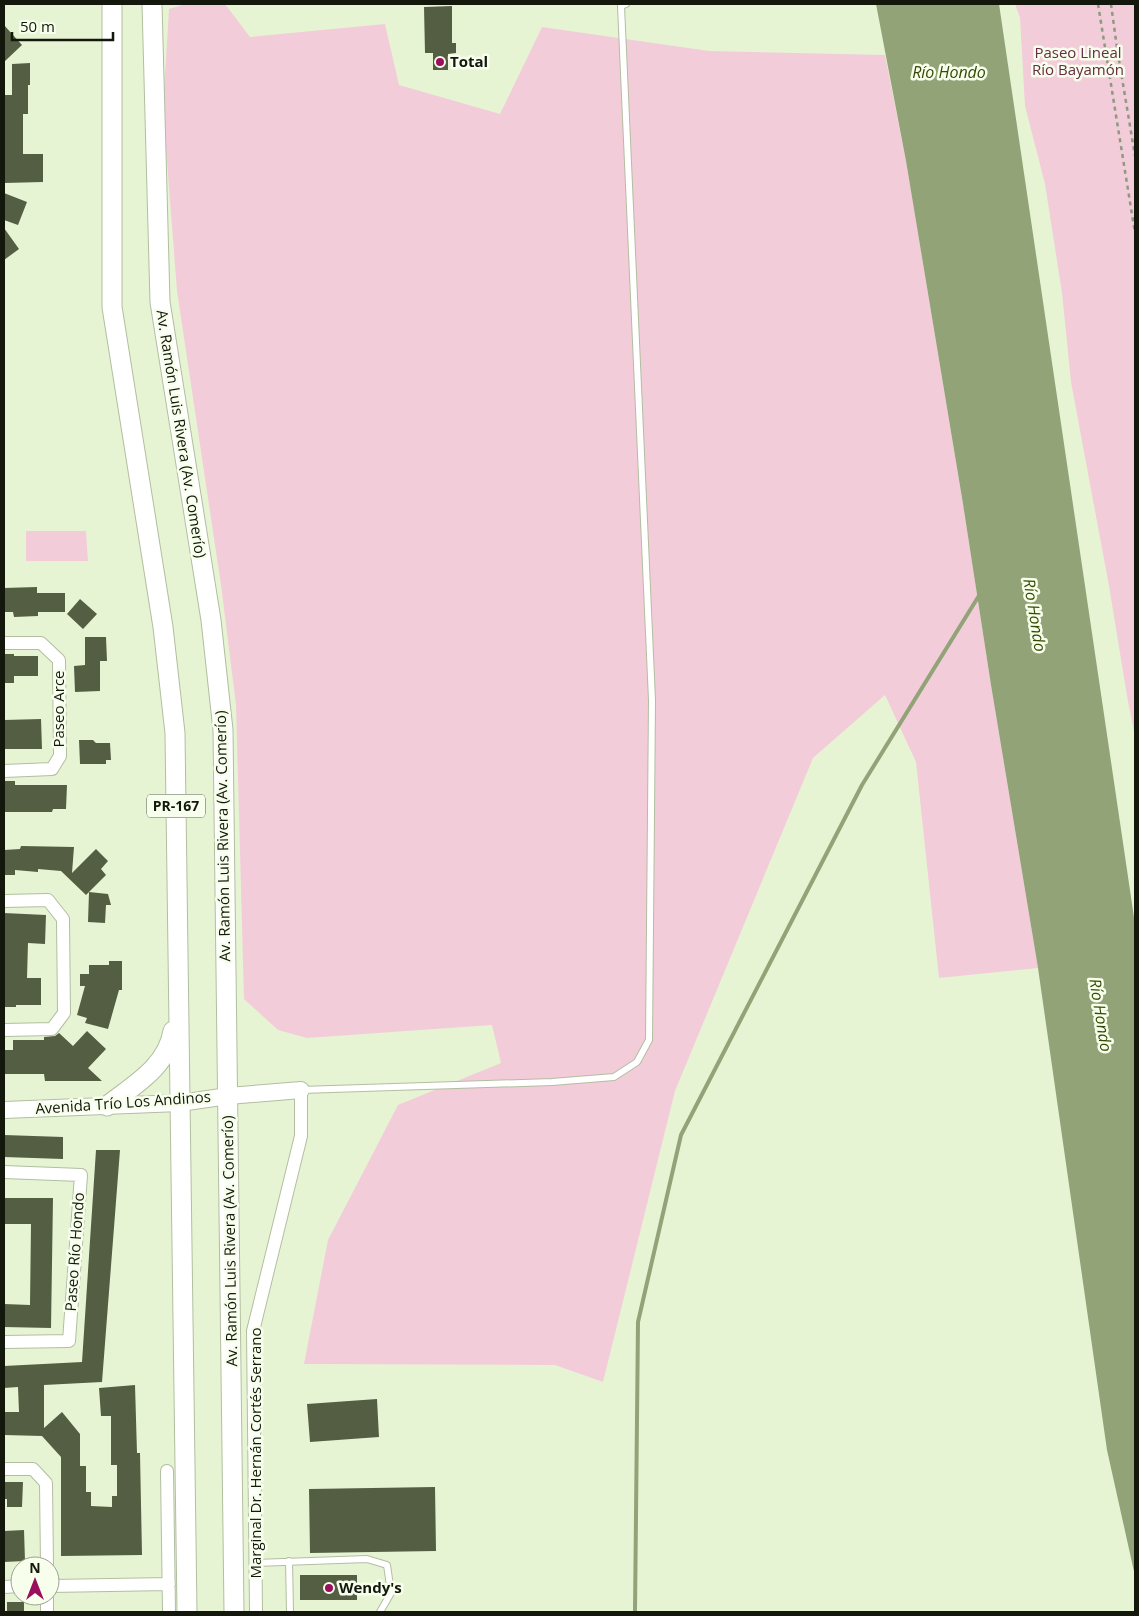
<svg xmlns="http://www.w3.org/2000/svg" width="1139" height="1616" font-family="'Open Sans',sans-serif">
<rect width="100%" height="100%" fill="#e7f4d4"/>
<path fill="#f3ccda" d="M 186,4 L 225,4 L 250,37 L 385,24 L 399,85 L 500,114 L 542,27 L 709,51 L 885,55 L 906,161 L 963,504 L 991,685 L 1038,968 L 939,978 L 916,762 L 885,695 L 813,758 L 675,1091 L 603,1382 L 555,1365 L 304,1364 L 328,1240 L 398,1105 L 501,1063 L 492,1025 L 307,1038 L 278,1030 L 244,999 L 236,705 L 221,585 L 177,291 L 163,110 L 169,9 Z
M 1015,4 L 1135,4 L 1135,737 L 1127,696 L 1109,586 L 1071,382 L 1062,293 L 1045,184 L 1025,106 L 1020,18 Z
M 26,531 L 86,531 L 88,561 L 26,561 Z"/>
<path fill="#92a378" d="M 876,4 L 999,4 L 1135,924 L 1135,1576 L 1107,1450 L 1038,968 L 991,685 L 963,504 L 906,161 Z"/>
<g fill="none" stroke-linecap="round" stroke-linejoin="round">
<path stroke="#92a378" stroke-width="4" d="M 635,1612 L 638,1322 L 681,1135 L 862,785 L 980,594"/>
</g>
<path fill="#545e43" d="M 452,6 L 452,43 L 456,43 L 456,53 L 448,54 L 448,70 L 433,70 L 433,53 L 425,53 L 424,7 Z
M 4,25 L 22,45 L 4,62 Z
M 30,63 L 30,85 L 28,85 L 28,114 L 23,114 L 23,154 L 43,154 L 43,182 L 4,183 L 4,95 L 12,95 L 12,64 Z
M 4,193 L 27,202 L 18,225 L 4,220 Z
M 4,228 L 19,249 L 4,260 Z
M 37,587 L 37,593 L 65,593 L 65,612 L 38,612 L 38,616 L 14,617 L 13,612 L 4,612 L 4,588 Z
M 80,599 L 97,614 L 83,629 L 67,614 Z
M 85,637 L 106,637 L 107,661 L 100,661 L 100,691 L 75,692 L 74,666 L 85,665 Z
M 4,654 L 14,654 L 14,656 L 38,656 L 38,676 L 14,676 L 14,683 L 4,683 Z
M 41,719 L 42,749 L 4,749 L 4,720 Z
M 79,740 L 93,740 L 96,743 L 110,743 L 111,760 L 106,760 L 106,764 L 80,764 Z
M 4,781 L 15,781 L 15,785 L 67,785 L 66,809 L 53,809 L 52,812 L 4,812 Z
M 21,846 L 74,847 L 72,873 L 96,849 L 108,861 L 101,869 L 106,875 L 86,895 L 61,871 L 38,869 L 38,872 L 15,870 L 15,875 L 4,875 L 4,850 L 20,849 Z
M 89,892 L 108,894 L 111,905 L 106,905 L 105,923 L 88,922 Z
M 4,913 L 46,915 L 45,944 L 28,943 L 27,978 L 41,978 L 41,1005 L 16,1005 L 16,1007 L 4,1007 Z
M 109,961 L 122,961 L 122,990 L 119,990 L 108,1029 L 85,1023 L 87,1018 L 77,1015 L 85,986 L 80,986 L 80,974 L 89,974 L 89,965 L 109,965 Z
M 87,1031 L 106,1049 L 88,1068 L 102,1081 L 45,1081 L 44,1074 L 4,1074 L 4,1050 L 13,1050 L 13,1040 L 44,1040 L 44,1037 L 55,1036 L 59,1033 L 73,1046 Z
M 4,1135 L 63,1137 L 63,1159 L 4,1157 Z
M 96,1150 L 120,1150 L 102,1382 L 44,1385 L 44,1428 L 62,1412 L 80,1434 L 80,1466 L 86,1466 L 86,1492 L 91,1492 L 91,1506 L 112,1507 L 112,1496 L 117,1496 L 117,1465 L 111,1465 L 111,1416 L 101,1416 L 99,1388 L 135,1385 L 137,1453 L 140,1453 L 142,1555 L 61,1556 L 61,1457 L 42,1436 L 4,1435 L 4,1412 L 19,1412 L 18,1387 L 4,1388 L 4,1366 L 82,1362 Z
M 4,1198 L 53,1198 L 51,1328 L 4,1327 L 4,1304 L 30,1305 L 31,1224 L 4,1224 Z
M 377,1399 L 379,1437 L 310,1442 L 307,1404 Z
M 4,1482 L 23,1482 L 22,1507 L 7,1507 L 7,1499 L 4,1499 Z
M 435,1487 L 436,1551 L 310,1553 L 309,1489 Z
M 24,1530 L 25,1561 L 4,1562 L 4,1531 Z
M 300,1575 L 357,1575 L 357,1600 L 300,1600 Z
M 7,1602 L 24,1602 L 24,1612 L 7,1612 Z"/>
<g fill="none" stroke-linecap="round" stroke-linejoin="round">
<defs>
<path id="lane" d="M 301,1090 L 552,1082 L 614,1077 L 637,1062 L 649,1040 L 652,700 L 621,6 L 626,4
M 289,1561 L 290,1612
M 255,1563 L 367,1559 L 387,1565 L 391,1593 L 380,1612"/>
<path id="street" d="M 4,643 L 41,643 L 59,660 L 60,756 L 52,769 L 4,771
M 4,901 L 48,900 L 63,919 L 64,1013 L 52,1029 L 4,1030
M 4,1172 L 81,1175 L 69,1341 L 4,1342
M 4,1469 L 33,1469 L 46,1483 L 47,1566
M 167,1471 L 169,1612
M 50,1586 L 169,1584
M 4,1587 L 20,1586
M 47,1596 L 47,1612
M 256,1612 L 253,1331 L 301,1136 L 301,1090"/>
<path id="secondary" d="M 4,1110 L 180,1103 L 228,1096 L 301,1090"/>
<path id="primary" d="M 112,4 L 112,307 L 163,627 L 175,733 L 187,1612
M 152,4 L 160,302 L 211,620 L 223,730 L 234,1612
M 107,1106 C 134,1085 167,1067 173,1031"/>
</defs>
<use href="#lane" stroke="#b2bea0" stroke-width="8"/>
<use href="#street" stroke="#b2bea0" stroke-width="14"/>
<use href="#secondary" stroke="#b2bea0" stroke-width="18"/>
<use href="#primary" stroke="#b2bea0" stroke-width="21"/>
<path stroke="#8f9881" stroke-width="2.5" stroke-dasharray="4 4" stroke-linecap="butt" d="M 1098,4 L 1135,233
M 1111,4 L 1117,48 L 1135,156"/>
<use href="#lane" stroke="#fff" stroke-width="6"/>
<use href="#street" stroke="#fff" stroke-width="12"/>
<use href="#secondary" stroke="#fff" stroke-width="16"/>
<use href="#primary" stroke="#fff" stroke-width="19"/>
</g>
<g fill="#9b0d5d" stroke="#f7ffec" stroke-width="2">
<circle cx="440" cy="62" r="5"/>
<circle cx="329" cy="1588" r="5"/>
</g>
<g text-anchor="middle" stroke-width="5" stroke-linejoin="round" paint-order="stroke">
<rect fill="#f7ffec" stroke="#575d4f" stroke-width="1" x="147" y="794.5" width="58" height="23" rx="4"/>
<g font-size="14" font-weight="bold" fill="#13170c">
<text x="176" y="811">PR-167</text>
</g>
<g font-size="15" fill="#672b46" stroke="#f7ffec">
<text x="1078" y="58">Paseo Lineal<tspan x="1078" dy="17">Río Bayamón</tspan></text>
</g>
<g font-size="15" font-weight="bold" fill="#13170c" stroke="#f7ffec" text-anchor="start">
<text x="450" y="67">Total</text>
<text x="339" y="1593">Wendy's</text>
</g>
<g font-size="15" fill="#13170c" stroke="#f7ffec">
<text transform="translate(181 434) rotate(81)" y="5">Av. Ramón Luis Rivera (Av. Comerío)</text>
<text transform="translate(59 709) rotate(-90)" y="5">Paseo Arce</text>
<text transform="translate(223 836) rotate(-91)" y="5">Av. Ramón Luis Rivera (Av. Comerío)</text>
<text transform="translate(123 1103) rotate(-4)" y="5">Avenida Trío Los Andinos</text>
<text transform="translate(230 1241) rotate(-91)" y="5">Av. Ramón Luis Rivera (Av. Comerío)</text>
<text transform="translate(75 1252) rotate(-86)" y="5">Paseo Río Hondo</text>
<text transform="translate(256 1453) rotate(-90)" y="5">Marginal Dr. Hernán Cortés Serrano</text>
</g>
<g font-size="16" font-style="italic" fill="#364a04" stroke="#f7ffec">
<text x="949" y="78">Río Hondo</text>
<text transform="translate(1035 615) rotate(81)" y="6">Río Hondo</text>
<text transform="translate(1101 1015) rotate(81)" y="6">Río Hondo</text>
</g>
</g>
<rect width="1139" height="1616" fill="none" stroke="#13170c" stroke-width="10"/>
<g transform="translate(35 1581)"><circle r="24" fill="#f7ffec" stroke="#9ca292"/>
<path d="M0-4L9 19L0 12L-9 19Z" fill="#9b0d5d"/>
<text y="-8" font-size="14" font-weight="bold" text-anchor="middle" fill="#13170c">N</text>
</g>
<path d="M12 32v8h101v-8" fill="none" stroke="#13170c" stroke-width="2.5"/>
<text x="20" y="32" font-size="15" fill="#13170c" stroke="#f7ffec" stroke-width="4" paint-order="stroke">50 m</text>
</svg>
